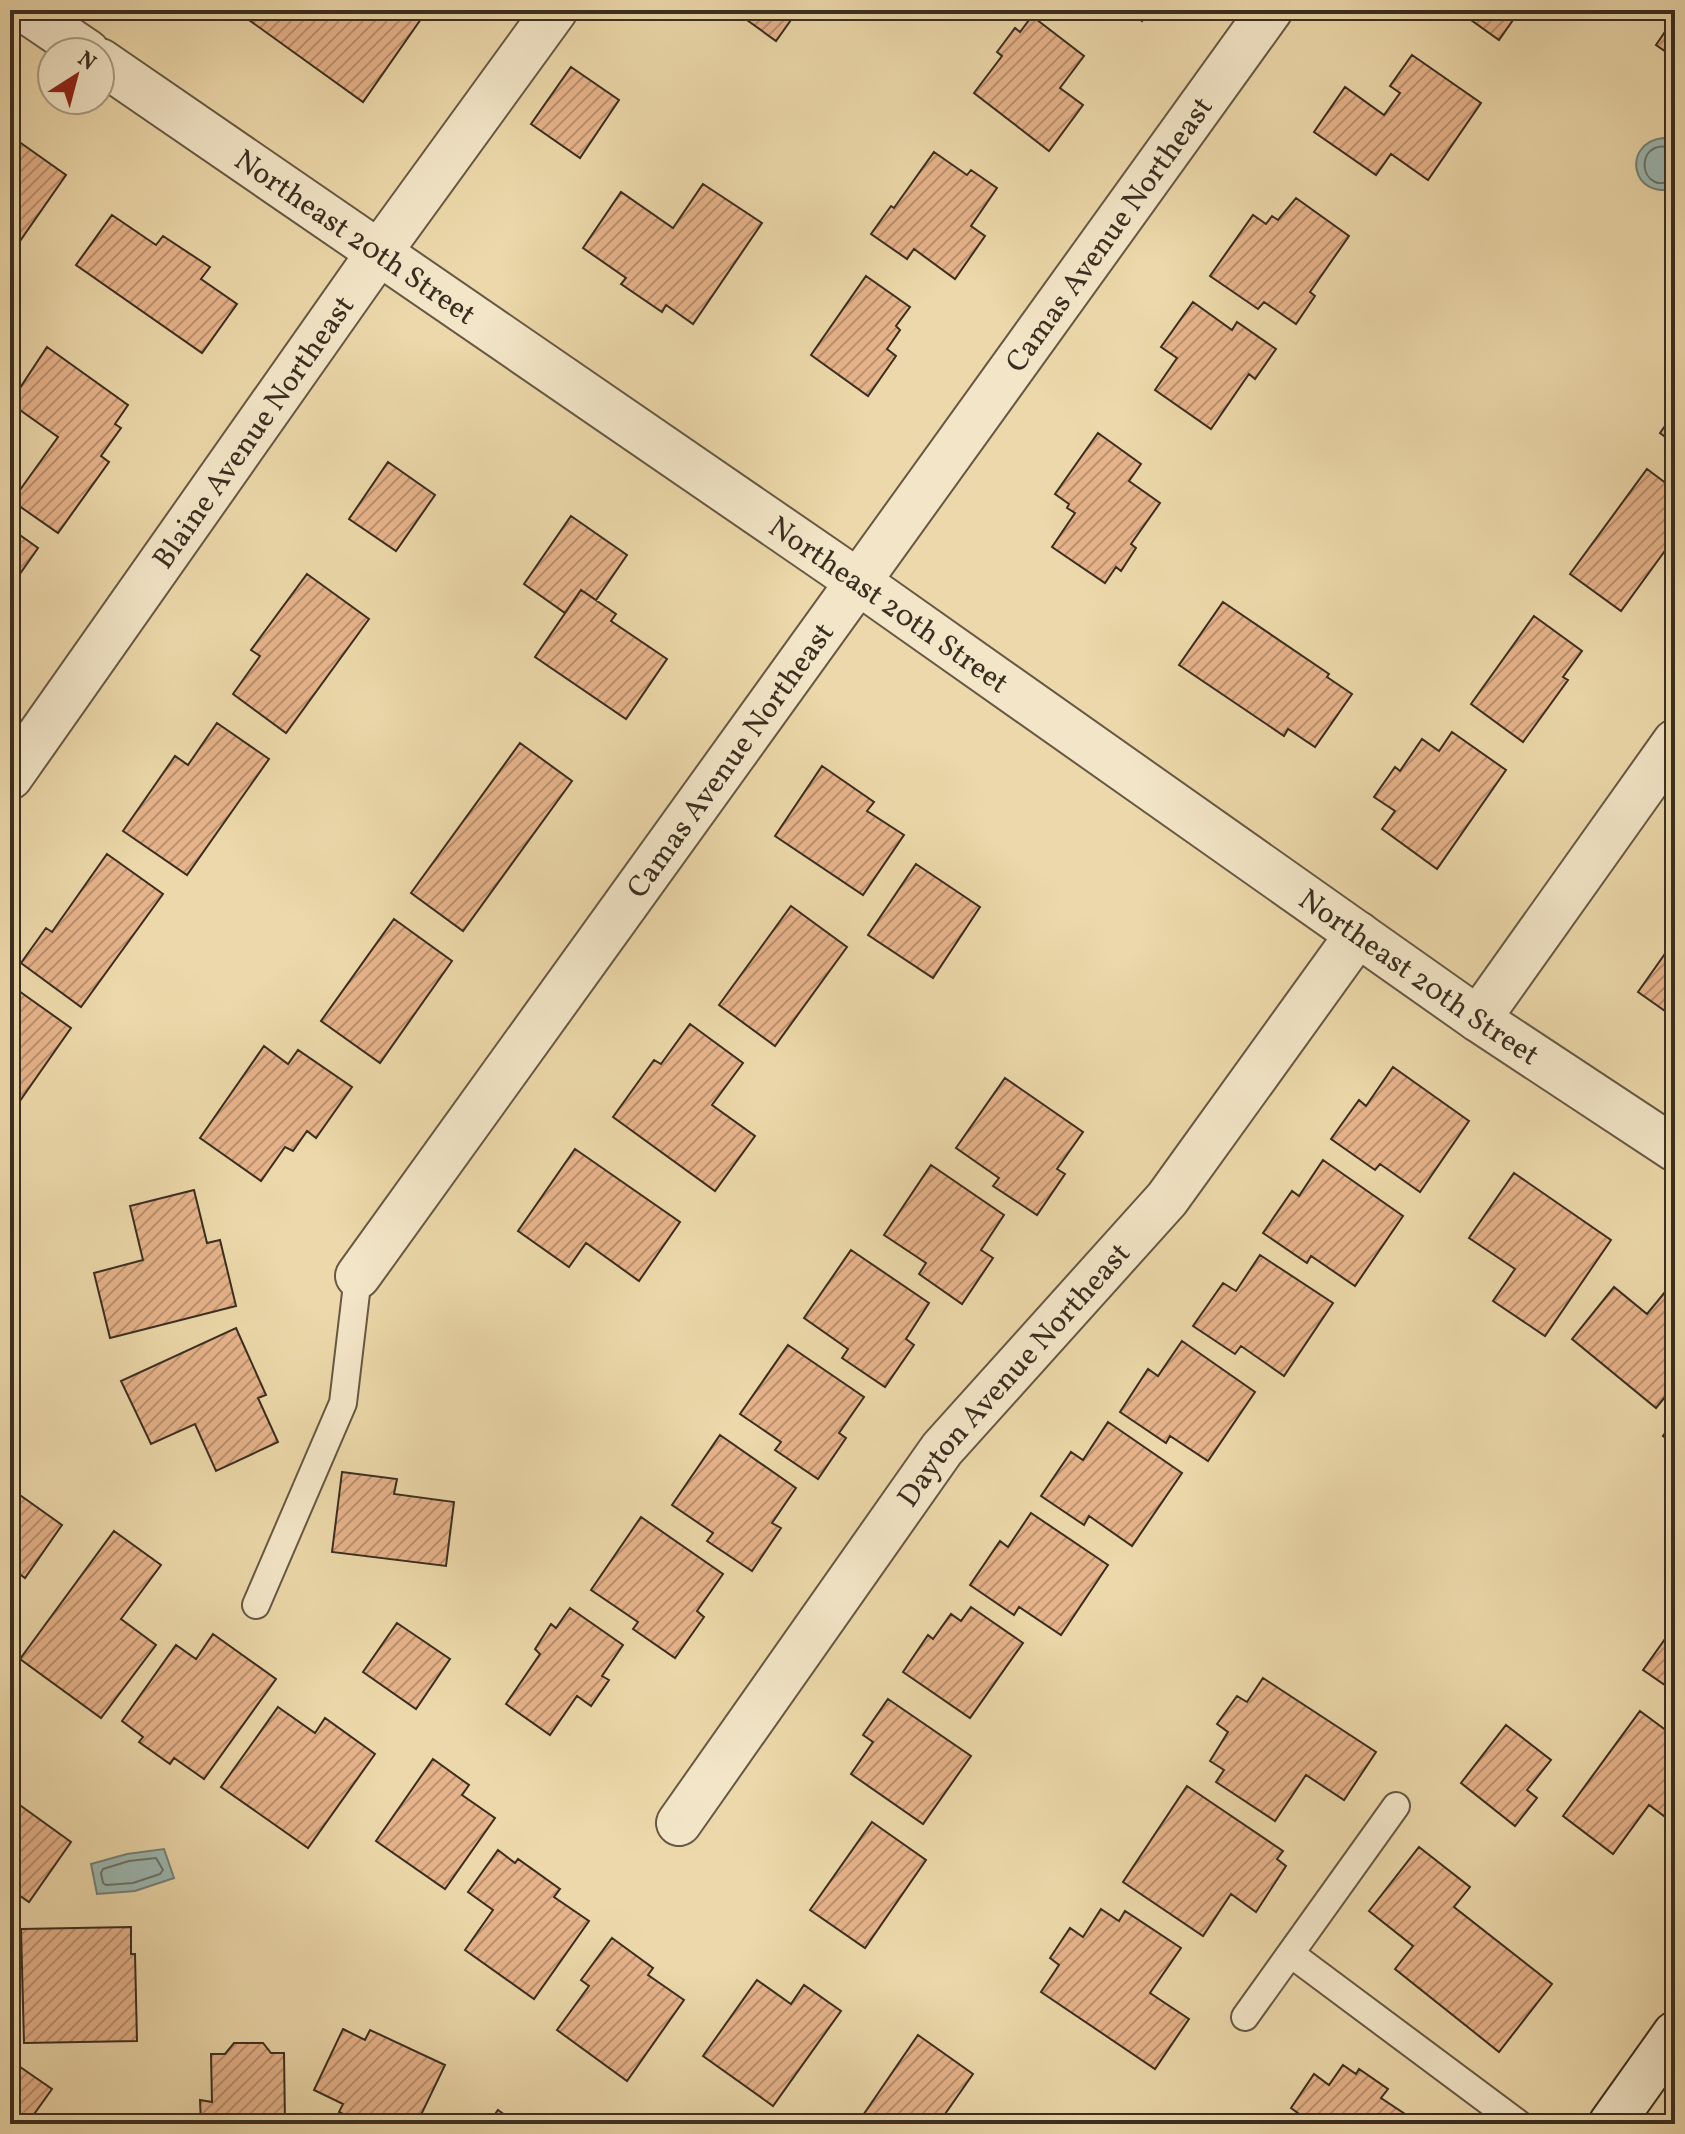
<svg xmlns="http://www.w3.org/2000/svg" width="1685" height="2134" font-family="Vollkorn,serif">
<defs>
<pattern id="building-hatch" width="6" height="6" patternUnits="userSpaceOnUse" patternTransform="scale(2)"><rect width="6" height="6" fill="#e7b38a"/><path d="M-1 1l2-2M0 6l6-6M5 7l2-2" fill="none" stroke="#bc9270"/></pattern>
</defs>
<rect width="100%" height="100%" fill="#ecd8aa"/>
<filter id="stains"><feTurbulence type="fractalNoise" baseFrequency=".0025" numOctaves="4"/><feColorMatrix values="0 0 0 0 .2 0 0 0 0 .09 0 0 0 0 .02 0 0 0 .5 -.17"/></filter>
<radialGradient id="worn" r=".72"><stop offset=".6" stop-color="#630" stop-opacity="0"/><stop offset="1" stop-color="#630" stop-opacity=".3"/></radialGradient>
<path fill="#9cb8b2" stroke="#758178" stroke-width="2" d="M 1663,138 L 1675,141 L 1675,188 C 1631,201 1621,143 1663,138 Z
M 164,1849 L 174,1878 L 135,1891 L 97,1894 L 91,1864 L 127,1854 Z"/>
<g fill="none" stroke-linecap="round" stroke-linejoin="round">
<path stroke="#6b736a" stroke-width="2" d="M 1675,148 C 1668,147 1661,145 1655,148 C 1641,154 1641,175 1655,182 C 1661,185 1668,182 1675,181
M 156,1858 L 163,1870 L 160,1874 L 133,1883 L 106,1885 L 103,1883 L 101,1873 L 103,1869 L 129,1861 Z"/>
</g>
<path fill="url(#building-hatch)" stroke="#3a2e21" stroke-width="2" d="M 246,10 L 408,10 L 421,19 L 363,102 L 242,15 Z
M 733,10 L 798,10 L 776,41 Z
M 1127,10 L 1150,10 L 1142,21 Z
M 1457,10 L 1520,10 L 1499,40 Z
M 1032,16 L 1084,56 L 1060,88 L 1083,105 L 1049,151 L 974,93 L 1002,56 L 997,52 L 1015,28 L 1020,32 Z
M 1675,17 L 1675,58 L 1656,45 Z
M 1412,55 L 1481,103 L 1428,180 L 1391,154 L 1376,175 L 1314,132 L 1345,87 L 1384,115 L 1400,93 L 1390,86 Z
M 571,67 L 619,100 L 580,158 L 531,124 Z
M 18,141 L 66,175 L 13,251 L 10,249 L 10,153 Z
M 934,152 L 967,175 L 971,170 L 997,188 L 971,226 L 985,236 L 955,279 L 914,249 L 907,259 L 871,234 L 891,206 L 894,208 Z
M 703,184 L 762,223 L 693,324 L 666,305 L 662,312 L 621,284 L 626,278 L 583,248 L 621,192 L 673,228 Z
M 1296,198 L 1349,236 L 1310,292 L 1315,296 L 1296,324 L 1264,302 L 1258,309 L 1210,276 L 1253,215 L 1266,224 L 1272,216 L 1278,220 Z
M 112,215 L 156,245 L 163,236 L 210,267 L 201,279 L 237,304 L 202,353 L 76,265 Z
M 866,276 L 910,307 L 896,326 L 900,330 L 887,349 L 896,356 L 868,396 L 811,355 Z
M 1193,302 L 1232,330 L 1237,322 L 1276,349 L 1255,379 L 1249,374 L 1211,429 L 1155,390 L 1177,358 L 1161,347 Z
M 47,347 L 128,405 L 115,424 L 121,428 L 101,456 L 109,462 L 58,533 L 12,501 L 58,437 L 10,403 Z
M 1675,412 L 1675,444 L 1660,433 Z
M 1098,433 L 1141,464 L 1129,481 L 1160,503 L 1131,544 L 1136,548 L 1121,571 L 1116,567 L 1105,583 L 1052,547 L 1075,513 L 1067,508 L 1069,504 L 1055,494 Z
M 388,462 L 435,495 L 396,551 L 349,519 Z
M 1647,469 L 1675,490 L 1675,537 L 1621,611 L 1570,574 Z
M 571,516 L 627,555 L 596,600 L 581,590 L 565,613 L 524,584 Z
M 10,528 L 38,548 L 10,588 Z
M 307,574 L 369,619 L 286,733 L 233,694 L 260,656 L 251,650 Z
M 581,590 L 616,614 L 611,621 L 667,659 L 626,719 L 535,657 Z
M 1223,602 L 1329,674 L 1327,677 L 1352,694 L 1315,747 L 1288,729 L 1284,736 L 1179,665 Z
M 1534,616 L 1582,651 L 1563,677 L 1568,680 L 1523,742 L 1471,704 Z
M 217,723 L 269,759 L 187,875 L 123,831 L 175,756 L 188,765 Z
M 1452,732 L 1506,770 L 1437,869 L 1382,829 L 1395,811 L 1374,797 L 1395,767 L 1400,771 L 1422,739 L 1439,751 Z
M 520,743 L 572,781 L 463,931 L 411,893 Z
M 822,766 L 874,802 L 867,811 L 904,835 L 863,895 L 775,836 Z
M 107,854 L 163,894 L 81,1007 L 21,963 L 46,928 L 52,932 Z
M 916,864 L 980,907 L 933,978 L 868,935 Z
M 791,906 L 847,947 L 775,1046 L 719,1005 Z
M 394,919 L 452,961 L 380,1063 L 321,1021 Z
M 1675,933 L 1675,1018 L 1638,992 L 1669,948 L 1666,946 Z
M 19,991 L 71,1028 L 10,1115 L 10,1003 Z
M 690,1024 L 743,1063 L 712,1105 L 755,1136 L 715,1191 L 613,1117 L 654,1060 L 661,1064 Z
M 264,1046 L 288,1064 L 298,1050 L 352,1087 L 316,1138 L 307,1131 L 293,1151 L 285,1147 L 261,1181 L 200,1138 Z
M 1393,1067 L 1469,1121 L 1420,1192 L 1380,1164 L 1375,1170 L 1331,1139 L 1359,1100 L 1366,1106 Z
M 1005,1078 L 1083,1132 L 1057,1169 L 1065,1174 L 1037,1215 L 993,1186 L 999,1178 L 956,1148 Z
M 575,1149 L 680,1222 L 639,1281 L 586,1243 L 569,1267 L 518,1231 Z
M 1323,1160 L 1403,1216 L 1355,1286 L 1311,1256 L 1307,1263 L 1263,1233 L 1292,1191 L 1299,1196 Z
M 931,1165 L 1004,1215 L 981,1250 L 993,1258 L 962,1304 L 919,1274 L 926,1263 L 884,1235 Z
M 1514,1173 L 1611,1240 L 1545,1336 L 1493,1301 L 1515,1269 L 1469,1238 Z
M 194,1190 L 207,1243 L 220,1240 L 236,1306 L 110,1338 L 94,1273 L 143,1260 L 130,1206 Z
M 851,1250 L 929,1303 L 906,1339 L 914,1345 L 885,1387 L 842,1358 L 848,1349 L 804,1318 Z
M 1260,1255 L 1333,1303 L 1284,1376 L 1241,1346 L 1235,1354 L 1193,1326 L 1223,1283 L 1236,1291 Z
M 1670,1286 L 1675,1290 L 1675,1385 L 1656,1408 L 1572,1339 L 1614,1287 L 1647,1314 Z
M 236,1328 L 266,1395 L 258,1398 L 278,1442 L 216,1471 L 195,1424 L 151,1444 L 121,1381 Z
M 1182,1341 L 1255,1392 L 1208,1461 L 1170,1436 L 1166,1443 L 1120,1412 L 1148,1369 L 1158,1376 Z
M 788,1345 L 864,1397 L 839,1433 L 846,1438 L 818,1479 L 775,1450 L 781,1442 L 740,1414 Z
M 1675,1419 L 1675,1445 L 1663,1436 Z
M 1108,1422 L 1182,1473 L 1132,1546 L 1089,1516 L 1084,1525 L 1041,1496 L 1071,1452 L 1083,1460 Z
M 720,1435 L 796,1488 L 772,1523 L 781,1528 L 752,1571 L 707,1541 L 713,1533 L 672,1505 Z
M 342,1472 L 397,1479 L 394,1494 L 454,1502 L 446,1566 L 332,1552 Z
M 10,1488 L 62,1525 L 25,1578 L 10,1567 Z
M 1031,1513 L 1108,1565 L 1061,1635 L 1019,1607 L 1014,1615 L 970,1585 L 1000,1541 L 1008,1547 Z
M 641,1517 L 723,1574 L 697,1611 L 704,1617 L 675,1658 L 633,1629 L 638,1622 L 591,1590 Z
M 114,1531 L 161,1565 L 121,1619 L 156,1645 L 101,1718 L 20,1659 Z
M 971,1607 L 1023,1643 L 970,1718 L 903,1672 L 928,1635 L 933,1639 L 951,1614 L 961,1621 Z
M 570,1608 L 623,1645 L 602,1676 L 609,1680 L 591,1706 L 577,1696 L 550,1735 L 506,1704 L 540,1654 L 535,1649 L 551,1624 L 556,1628 Z
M 397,1623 L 450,1659 L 416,1709 L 363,1672 Z
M 1675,1625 L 1675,1692 L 1643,1670 Z
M 213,1634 L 276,1679 L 204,1779 L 174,1758 L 170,1764 L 139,1742 L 143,1737 L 122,1721 L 176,1645 L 196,1659 Z
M 1263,1678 L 1376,1752 L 1344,1800 L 1306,1775 L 1275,1821 L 1216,1782 L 1224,1770 L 1210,1761 L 1228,1732 L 1217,1724 L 1237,1696 L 1247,1702 Z
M 888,1699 L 971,1756 L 923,1824 L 851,1774 L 873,1742 L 863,1735 Z
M 278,1707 L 315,1733 L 325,1718 L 375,1754 L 308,1848 L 221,1787 Z
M 1640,1711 L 1675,1737 L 1675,1780 L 1672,1784 L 1675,1786 L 1675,1801 L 1664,1816 L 1649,1805 L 1613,1854 L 1563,1816 Z
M 1506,1725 L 1551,1760 L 1527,1790 L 1537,1798 L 1515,1826 L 1461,1783 Z
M 433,1759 L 469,1785 L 462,1795 L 495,1818 L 445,1889 L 376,1841 Z
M 1187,1786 L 1283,1851 L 1277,1859 L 1286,1866 L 1256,1912 L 1231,1894 L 1203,1936 L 1123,1882 Z
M 10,1798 L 71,1842 L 29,1902 L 10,1889 Z
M 872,1822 L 926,1860 L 865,1948 L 810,1910 Z
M 1419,1847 L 1470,1887 L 1454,1907 L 1552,1984 L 1499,2052 L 1395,1969 L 1413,1946 L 1369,1911 Z
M 498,1850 L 515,1863 L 518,1859 L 560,1889 L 554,1897 L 589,1921 L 534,1999 L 465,1950 L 493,1910 L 468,1892 Z
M 1101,1909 L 1119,1921 L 1125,1911 L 1181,1948 L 1150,1993 L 1189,2019 L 1155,2069 L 1041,1992 L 1059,1965 L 1050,1958 L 1070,1928 L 1083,1937 Z
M 131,1927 L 131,1954 L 135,1954 L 137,2041 L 24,2043 L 21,1929 Z
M 612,1938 L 653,1968 L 648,1975 L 684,2000 L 627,2081 L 557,2030 L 589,1986 L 581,1980 Z
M 757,1980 L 791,2004 L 804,1985 L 841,2011 L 773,2106 L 703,2056 Z
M 343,2029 L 365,2040 L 370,2030 L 445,2065 L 419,2119 L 430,2124 L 353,2124 L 355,2120 L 339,2112 L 343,2104 L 314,2090 Z
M 918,2035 L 973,2074 L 938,2124 L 857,2124 Z
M 234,2043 L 263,2043 L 271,2053 L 284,2053 L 285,2124 L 201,2124 L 200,2100 L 212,2102 L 211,2054 L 225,2054 Z
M 10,2060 L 52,2089 L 27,2124 L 10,2124 Z
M 1343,2065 L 1356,2074 L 1359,2069 L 1388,2089 L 1381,2098 L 1405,2114 L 1399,2121 L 1403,2124 L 1313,2124 L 1291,2108 L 1314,2074 L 1329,2085 Z
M 498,2110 L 517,2124 L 488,2124 Z"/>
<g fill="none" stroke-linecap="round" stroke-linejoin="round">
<defs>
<path id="lane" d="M 256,1605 L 343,1403 L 358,1276
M 1291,1954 L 1519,2124
M 1245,2017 L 1396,1806"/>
<g id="street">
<path d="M 25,10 L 87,52"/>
<path id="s1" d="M 100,61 L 857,581 L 1478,1019 L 1675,1149"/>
<path id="s2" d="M 10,777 L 380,251 L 555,10"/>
<path d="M 1478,1019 L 1675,742"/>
<path id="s3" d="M 358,1276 L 1270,10"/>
<path id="s4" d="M 679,1823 L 942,1449 L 1167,1199 L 1358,934"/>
</g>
<path id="secondary" d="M 1611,2124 L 1675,2034"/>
</defs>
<use href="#lane" stroke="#665843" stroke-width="30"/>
<use href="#street" stroke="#665843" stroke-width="48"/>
<use href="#secondary" stroke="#3a2e21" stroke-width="48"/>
<use href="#lane" stroke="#f3e6c8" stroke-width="26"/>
<use href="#street" stroke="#f3e6c8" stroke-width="44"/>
<use href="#secondary" stroke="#f3e6c8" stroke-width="44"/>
</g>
<g text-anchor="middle" stroke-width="7" stroke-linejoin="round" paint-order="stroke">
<g font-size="30" fill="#3a2e21" stroke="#f3e6c8">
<text dy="10" stroke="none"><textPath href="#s3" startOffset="1284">Camas Avenue Northeast</textPath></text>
<text dy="10" stroke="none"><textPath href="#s1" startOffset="310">Northeast 20th Street</textPath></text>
<text dy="10" stroke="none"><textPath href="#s2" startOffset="422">Blaine Avenue Northeast</textPath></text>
<text dy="10" stroke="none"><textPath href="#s1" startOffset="958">Northeast 20th Street</textPath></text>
<text dy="10" stroke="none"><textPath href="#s3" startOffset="636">Camas Avenue Northeast</textPath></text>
<text dy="10" stroke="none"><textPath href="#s1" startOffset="1606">Northeast 20th Street</textPath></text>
<text dy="10" stroke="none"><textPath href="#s4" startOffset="560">Dayton Avenue Northeast</textPath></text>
</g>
</g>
<rect width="1685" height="2134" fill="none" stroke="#ecd8aa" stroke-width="40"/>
<rect x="12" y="12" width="1661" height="2110" fill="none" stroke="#3a2e21" stroke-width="4"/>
<rect x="20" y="20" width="1645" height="2094" fill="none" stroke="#3a2e21" stroke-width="2"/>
<g transform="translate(76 76) rotate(36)"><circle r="38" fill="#f3e6c8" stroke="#a99c85" stroke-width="2"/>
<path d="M0-6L14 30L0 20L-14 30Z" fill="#8f2418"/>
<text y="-12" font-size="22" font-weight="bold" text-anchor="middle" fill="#3a2e21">N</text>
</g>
<rect width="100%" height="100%" filter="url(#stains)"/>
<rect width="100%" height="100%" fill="url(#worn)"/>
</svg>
